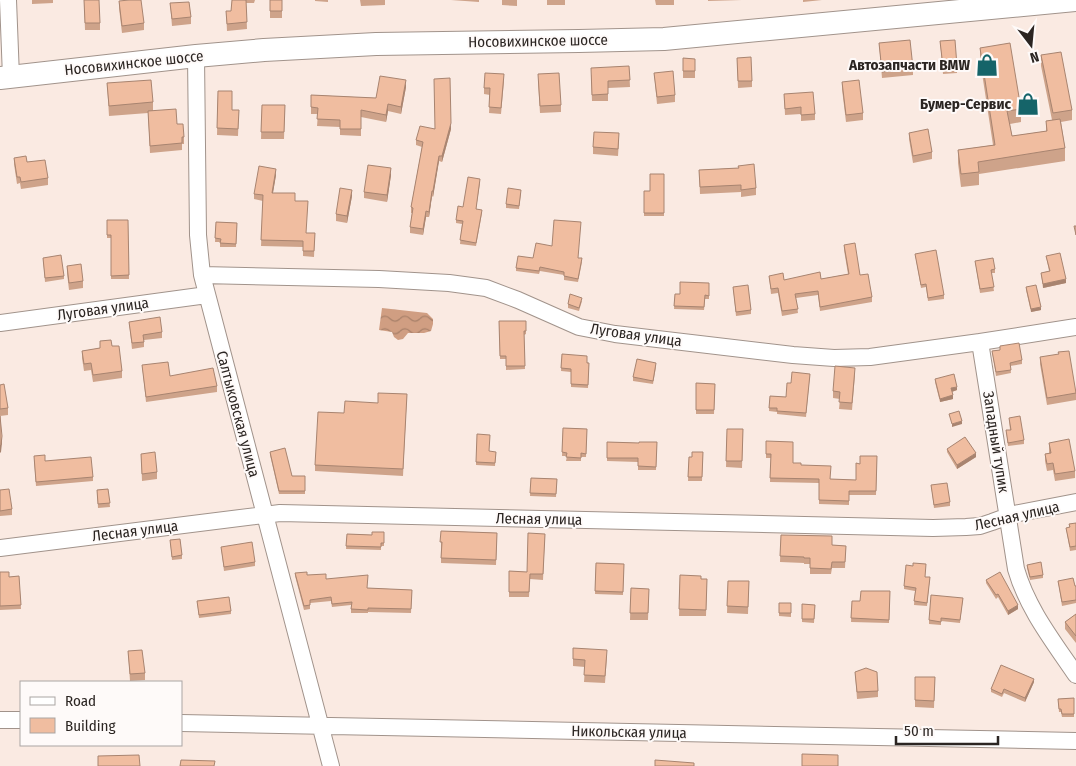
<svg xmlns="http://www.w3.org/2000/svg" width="1076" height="766" font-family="'Fira Sans Condensed',sans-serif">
<defs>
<pattern id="water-waves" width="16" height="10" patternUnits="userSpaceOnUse" patternTransform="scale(1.25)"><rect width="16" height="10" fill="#d09e82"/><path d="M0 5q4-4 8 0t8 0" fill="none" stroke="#a9816a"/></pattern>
</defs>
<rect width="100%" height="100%" fill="#faeae2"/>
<path fill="url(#water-waves)" d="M 382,308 L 427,313 L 433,319 L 433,324 L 431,331 L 424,333 L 408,333 L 403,339 L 398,340 L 394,337 L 392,332 L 379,330 Z"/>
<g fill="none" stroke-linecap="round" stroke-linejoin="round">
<defs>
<path id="minor" d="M 8,0 L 11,77
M 196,56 L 198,235 L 202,275 L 331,766
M 202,275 L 379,279 L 449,283 L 486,288 L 518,300 L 579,327 L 615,334 L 793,355 L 834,358 L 870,357 L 980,342 L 1076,327
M 0,323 L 207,295
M 980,342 L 1016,569 C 1027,608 1053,641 1076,675
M 0,548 L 280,513 L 933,528 L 966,527 L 980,526 L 992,522 L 1014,514 L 1076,502
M 0,720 L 21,720
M 181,723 L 1076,741"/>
<path id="secondary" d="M 0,78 L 196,56 L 264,50 L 376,44 L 579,41 L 664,39 L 1076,0"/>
</defs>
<use href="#minor" stroke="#a1938b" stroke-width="18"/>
<use href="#secondary" stroke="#a1938b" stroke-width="24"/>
<use href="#minor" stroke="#fff" stroke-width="16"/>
<use href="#secondary" stroke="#fff" stroke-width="22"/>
</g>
<path fill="#cea38a" d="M 32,0 L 53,0 L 53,3 L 32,4 Z
M 84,0 L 100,23 L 100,30 L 85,30 Z
M 232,0 L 255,0 L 254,3 L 246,3 L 247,29 L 227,31 L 226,11 L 231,11 Z
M 270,0 L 282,0 L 282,18 L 270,18 Z
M 315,0 L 328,0 L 328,2 L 315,1 Z
M 360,0 L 385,0 L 385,5 L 361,6 Z
M 451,0 L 479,0 L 479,2 Z
M 502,0 L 517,0 L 517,6 L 502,5 Z
M 547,0 L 565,0 L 565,5 L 547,5 Z
M 655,0 L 674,0 L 674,5 L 656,5 Z
M 708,0 L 742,0 L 708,1 Z
M 803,0 L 822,0 L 803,2 Z
M 119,1 L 144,23 L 144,30 L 122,33 L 119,8 Z
M 170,3 L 191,17 L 191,24 L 172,26 Z
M 940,41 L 957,66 L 957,73 L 943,74 Z
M 879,43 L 913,68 L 913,75 L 882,78 Z
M 980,48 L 1021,109 L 1021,122 L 1010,124 L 1012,136 L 1046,131 L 1046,121 L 1052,120 L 1041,66 L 1041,55 L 1072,110 L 1072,120 L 1061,122 L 1065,148 L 1065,161 L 979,174 L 979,185 L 961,187 L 958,163 L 958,150 L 993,145 L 980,60 Z
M 683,58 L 695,59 L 695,78 L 683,78 Z
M 737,58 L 752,81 L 752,87 L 738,88 Z
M 629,66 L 630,87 L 608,88 L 608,101 L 592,101 L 591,75 Z
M 654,73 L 675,95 L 675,102 L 657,104 Z
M 504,81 L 501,114 L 489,113 L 490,95 L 484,94 L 484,88 Z
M 538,81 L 561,105 L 561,112 L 540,113 Z
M 842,82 L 863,113 L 863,120 L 846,122 L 842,89 Z
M 107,83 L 153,102 L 153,111 L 177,124 L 184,137 L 184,144 L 182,144 L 182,150 L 150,153 L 148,113 L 109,116 Z
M 406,87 L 401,114 L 388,111 L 386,122 L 361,117 L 361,136 L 340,135 L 340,127 L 317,126 L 318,114 L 311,114 L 311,95 L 376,98 Z
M 218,91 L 232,110 L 239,110 L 238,136 L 217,135 Z
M 784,94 L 815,114 L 815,120 L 801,121 L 801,114 L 785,115 Z
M 262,105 L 285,105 L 284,139 L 261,139 Z
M 435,129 L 451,129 L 442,162 L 439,161 L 433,197 L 432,196 L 429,217 L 426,217 L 423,235 L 410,233 L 410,227 L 412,213 L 411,213 L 411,207 L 422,147 L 416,145 L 416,140 Z
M 909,133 L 932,152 L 932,159 L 913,163 L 909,139 Z
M 619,140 L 618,156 L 593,154 L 593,147 Z
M 14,158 L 27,162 L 48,178 L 48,185 L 21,189 L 20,183 L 17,184 L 14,164 Z
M 738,168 L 756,188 L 756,195 L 741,197 L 741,192 L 700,194 L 699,170 Z
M 664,174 L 664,216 L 644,216 L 644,191 L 650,191 Z
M 276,175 L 273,193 L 295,201 L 306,233 L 315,233 L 314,257 L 303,256 L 303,247 L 261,246 L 263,201 L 254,199 L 254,194 Z
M 391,175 L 387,202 L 364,198 L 364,192 Z
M 480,183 L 476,209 L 482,213 L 476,246 L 460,244 L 462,224 L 456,223 L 456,220 L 463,207 Z
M 521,193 L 519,209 L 506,208 L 506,204 Z
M 352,196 L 347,223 L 336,221 L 336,214 Z
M 107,220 L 128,220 L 129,279 L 111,279 L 111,238 L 107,238 Z
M 216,222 L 237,223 L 236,247 L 220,247 L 220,242 L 215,242 Z
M 844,245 L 872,297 L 872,302 L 820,311 L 818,295 L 796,298 L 798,313 L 782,316 L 778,293 L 771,294 L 769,276 L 784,280 L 821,279 L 848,274 L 844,250 Z
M 915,254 L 944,295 L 944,299 L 928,301 L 926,287 L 921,288 Z
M 1046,256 L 1066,283 L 1043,288 L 1041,273 L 1049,271 Z
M 43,258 L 64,276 L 64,279 L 45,282 Z
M 533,258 L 578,258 L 582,262 L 578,282 L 564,280 L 564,275 L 540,271 L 539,274 L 516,271 L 516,268 Z
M 975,261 L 995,269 L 995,273 L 991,273 L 994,291 L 980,293 Z
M 67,266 L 83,281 L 83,288 L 69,290 L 67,273 Z
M 709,283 L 709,299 L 705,299 L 704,310 L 674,309 L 675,294 L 680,294 Z
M 733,287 L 751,310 L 751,314 L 736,316 Z
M 1026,287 L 1041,310 L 1031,312 L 1026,290 Z
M 582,301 L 579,311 L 568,308 L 568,304 Z
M 499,321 L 526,321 L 526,334 L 524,335 L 525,369 L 506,370 L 506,359 L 500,359 Z
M 129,322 L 162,332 L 162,338 L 144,340 L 144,347 L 132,349 Z
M 100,341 L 112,346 L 122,371 L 122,378 L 93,382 L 91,370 L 84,371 L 82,358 L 82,351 L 100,348 Z
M 1000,346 L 1022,360 L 1022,364 L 1010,366 L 1011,373 L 996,376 L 992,351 L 1000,350 Z
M 562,354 L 589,363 L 588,388 L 571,387 L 571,372 L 561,371 Z
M 1040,357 L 1076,391 L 1076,400 L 1047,405 L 1040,364 Z
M 142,365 L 170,376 L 217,386 L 217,392 L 146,402 Z
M 656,367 L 653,384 L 633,381 L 633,377 Z
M 810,374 L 806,417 L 777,414 L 777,412 L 769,411 L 770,396 L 786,397 L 791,383 Z
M 855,375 L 852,410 L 839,409 L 840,399 L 833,398 L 833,391 Z
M 935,379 L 957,390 L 952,392 L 953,399 L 940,402 L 935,382 Z
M 696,383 L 715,384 L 714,414 L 696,414 Z
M 0,385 L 8,408 L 8,415 L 0,416 Z
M 407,394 L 403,476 L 315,471 L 315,465 L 378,403 Z
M 1009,418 L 1024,440 L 1024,444 L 1008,446 L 1006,430 L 1010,430 Z
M 563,428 L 587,429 L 586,457 L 581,457 L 581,461 L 566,461 L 567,456 L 562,456 Z
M 727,429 L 743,429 L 742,468 L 726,467 Z
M 766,441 L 793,463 L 801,465 L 830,479 L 856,480 L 860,464 L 877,456 L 876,495 L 849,495 L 849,505 L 819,504 L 819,483 L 770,482 L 771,458 L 766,458 Z
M 607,442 L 639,443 L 657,442 L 656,470 L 638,470 L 638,462 L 607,461 Z
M 1049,443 L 1075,471 L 1075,478 L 1055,481 L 1053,470 L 1047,471 L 1045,461 L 1045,454 L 1049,453 Z
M 947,449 L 976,457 L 957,469 L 947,452 Z
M 270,452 L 292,476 L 305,476 L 305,494 L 279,494 L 270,455 Z
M 496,452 L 495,466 L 476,465 L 476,462 Z
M 703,452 L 702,481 L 688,481 L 689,457 L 692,457 Z
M 141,454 L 157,472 L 157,479 L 142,481 Z
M 34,460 L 45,461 L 93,477 L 93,481 L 36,486 Z
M 531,478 L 557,479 L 556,497 L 530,496 Z
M 931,485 L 950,502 L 950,506 L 934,508 Z
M 108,489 L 110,507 L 98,508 L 97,490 Z
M 0,490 L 12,509 L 12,515 L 0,516 Z
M 1076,523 L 1076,550 L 1070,551 L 1066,528 L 1069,528 L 1069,524 Z
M 441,531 L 497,533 L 496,565 L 441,563 Z
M 384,532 L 384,546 L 381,546 L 381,550 L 346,549 L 347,534 L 372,535 Z
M 545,534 L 543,580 L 530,579 L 529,597 L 509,597 L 509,571 L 527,572 Z
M 781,535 L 832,545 L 846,546 L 845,568 L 832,568 L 831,574 L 810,574 L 810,564 L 804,564 L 804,563 L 780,562 Z
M 170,540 L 182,555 L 182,559 L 172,560 Z
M 221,547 L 255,562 L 255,566 L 224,571 Z
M 596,563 L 624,564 L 623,595 L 595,594 Z
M 1027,565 L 1043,575 L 1043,578 L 1030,580 L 1027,568 Z
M 0,572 L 9,577 L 19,576 L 21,609 L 0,610 Z
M 295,573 L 367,588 L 412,590 L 411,613 L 368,612 L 368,613 L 351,613 L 351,605 L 332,607 L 331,601 L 310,603 L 310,609 L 304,610 L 295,576 Z
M 680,575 L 701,579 L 707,579 L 706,616 L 679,616 Z
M 925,577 L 930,577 L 927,606 L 914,605 L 915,591 L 904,589 L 904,586 Z
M 986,580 L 1018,609 L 1008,615 L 998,597 L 996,599 L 986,583 Z
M 728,581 L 749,581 L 748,614 L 727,613 Z
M 1058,581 L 1076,586 L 1076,603 L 1062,606 Z
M 631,588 L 649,589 L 648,620 L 630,620 Z
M 890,591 L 889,623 L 851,622 L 852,601 L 860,601 Z
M 963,598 L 960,623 L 941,621 L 941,625 L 929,624 L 929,620 Z
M 197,601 L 231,611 L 231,614 L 199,618 Z
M 779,603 L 791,603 L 791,617 L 779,616 Z
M 802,604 L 815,605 L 814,623 L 802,622 Z
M 1076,614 L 1076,643 L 1065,629 L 1065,622 Z
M 573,648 L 607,656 L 605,683 L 584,682 L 585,667 L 573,666 Z
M 128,651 L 145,673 L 145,680 L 130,681 Z
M 855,672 L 878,691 L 878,697 L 857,699 Z
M 915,677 L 935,677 L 934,708 L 915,707 Z
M 1034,682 L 1025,702 L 1004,693 L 1002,697 L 991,692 L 991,689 Z
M 1074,698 L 1074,717 L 1062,717 L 1061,712 L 1059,712 L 1058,699 Z"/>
<path fill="#a88470" d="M 406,80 L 406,87 L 401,114 L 401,107 Z
M 388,104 L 388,111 L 386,122 L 386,115 Z
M 451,123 L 451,129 L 442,162 L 442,156 Z
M 439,156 L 439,161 L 433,197 L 433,191 Z
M 391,168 L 391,175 L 387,202 L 387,195 Z
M 276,169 L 276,175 L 272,198 L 272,193 Z
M 352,190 L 352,196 L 347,223 L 347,216 Z
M 432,191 L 432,196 L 429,217 L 429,212 Z
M 426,211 L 426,217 L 423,235 L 423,229 Z
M 1066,279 L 1066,283 L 1043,288 L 1043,284 Z
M 1041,307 L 1041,310 L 1031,312 L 1031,309 Z
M 957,387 L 957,390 L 951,392 L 951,388 Z
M 953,395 L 953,399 L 940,402 L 940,399 Z
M 962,421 L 962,424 L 952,427 L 952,424 Z
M 2,436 L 2,443 L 1,452 L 0,453 L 0,446 Z
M 976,453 L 976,457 L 957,469 L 957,465 Z
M 1018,605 L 1018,609 L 1008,615 L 1008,611 Z
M 1034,679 L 1034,682 L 1025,702 L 1025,698 Z"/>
<path fill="#f0bda0" stroke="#a88470" d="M 84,0 L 99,0 L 100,23 L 85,23 Z
M 129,0 L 141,0 L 144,23 L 122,26 L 119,1 Z
M 232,0 L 246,0 L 247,22 L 227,24 L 226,11 L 231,11 Z
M 270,0 L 282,0 L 282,11 L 270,11 Z
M 189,2 L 191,17 L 172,19 L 170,3 Z
M 910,40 L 913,68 L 882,72 L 879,43 Z
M 955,40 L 957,66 L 943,67 L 940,41 Z
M 1010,43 L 1021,109 L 1007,111 L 1012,136 L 1047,131 L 1046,121 L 1060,119 L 1065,148 L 978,162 L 979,172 L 961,174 L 958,150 L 995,145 L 980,48 Z
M 1061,52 L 1072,110 L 1053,113 L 1041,55 Z
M 751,57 L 752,81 L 738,81 L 737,58 Z
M 683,58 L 695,59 L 695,71 L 683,71 Z
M 629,66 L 630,80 L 608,81 L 608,94 L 592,95 L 591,68 Z
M 673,71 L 675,95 L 657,97 L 654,73 Z
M 485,73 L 504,74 L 501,108 L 489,107 L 490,88 L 484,88 Z
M 559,73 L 561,105 L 540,106 L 538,74 Z
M 380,76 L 406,80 L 401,107 L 388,104 L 386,115 L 361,110 L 361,129 L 340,129 L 340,120 L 317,119 L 318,108 L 311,107 L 311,95 L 376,98 Z
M 450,78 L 451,123 L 442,156 L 439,156 L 433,191 L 432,191 L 429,212 L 426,211 L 423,229 L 410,227 L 413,208 L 411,207 L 423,142 L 416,140 L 420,126 L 435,129 L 434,79 Z
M 151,80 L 153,102 L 109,106 L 107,83 Z
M 859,80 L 863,113 L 846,115 L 842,82 Z
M 218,91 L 232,91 L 232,110 L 239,110 L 238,129 L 217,128 Z
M 813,92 L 815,114 L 801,115 L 801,107 L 785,109 L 784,94 Z
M 262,105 L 285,105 L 284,132 L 261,132 Z
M 176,109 L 177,124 L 183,124 L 184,137 L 182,137 L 182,143 L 150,146 L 148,111 Z
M 928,129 L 932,152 L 913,156 L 909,133 Z
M 594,132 L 619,133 L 618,149 L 593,147 Z
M 26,156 L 27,162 L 45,160 L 48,178 L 21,182 L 20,177 L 17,177 L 14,158 Z
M 754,164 L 756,188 L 741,190 L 741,185 L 700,187 L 699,170 L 739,168 L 738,166 Z
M 368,165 L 391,168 L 387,195 L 364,192 Z
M 259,166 L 276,169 L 272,193 L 295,193 L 295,201 L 308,201 L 306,233 L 315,233 L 314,251 L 303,251 L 303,241 L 261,240 L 263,195 L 254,194 Z
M 650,174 L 664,174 L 664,213 L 644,213 L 644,191 L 650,191 Z
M 468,177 L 480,179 L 476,209 L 482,210 L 476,243 L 460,240 L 463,221 L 456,220 L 458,206 L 463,207 Z
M 340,188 L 352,190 L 347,216 L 336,214 Z
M 508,188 L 521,190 L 519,206 L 506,204 Z
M 107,220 L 128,220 L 129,275 L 111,276 L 111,235 L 107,235 Z
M 554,220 L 581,222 L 578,258 L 582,258 L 578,279 L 564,276 L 564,272 L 540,267 L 539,271 L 516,268 L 518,256 L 533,258 L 536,243 L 552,246 Z
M 216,222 L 237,223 L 236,244 L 220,243 L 221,239 L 215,238 Z
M 1074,226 L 1076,226 L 1076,235 Z
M 855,243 L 860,275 L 868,274 L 872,297 L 820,307 L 818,291 L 795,294 L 798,309 L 782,311 L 778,288 L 771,289 L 769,276 L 783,273 L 784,280 L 820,272 L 821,279 L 849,274 L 844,245 Z
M 936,250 L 944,295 L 928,298 L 926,284 L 921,285 L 915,254 Z
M 1060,253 L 1066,279 L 1043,284 L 1041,273 L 1050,271 L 1046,256 Z
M 61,255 L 64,276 L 45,278 L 43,258 Z
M 993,258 L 995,269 L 991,270 L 994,287 L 980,289 L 975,261 Z
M 81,264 L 83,281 L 69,283 L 67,266 Z
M 680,282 L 709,283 L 709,296 L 705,295 L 704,307 L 674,306 L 675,294 L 680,294 Z
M 748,285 L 751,310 L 736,312 L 733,287 Z
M 1036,285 L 1041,307 L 1031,309 L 1026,287 Z
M 570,294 L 582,298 L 579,308 L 568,304 Z
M 160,317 L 162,332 L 143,335 L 144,342 L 132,343 L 129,322 Z
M 499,321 L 526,321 L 526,331 L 524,331 L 525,366 L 506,366 L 506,356 L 500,356 Z
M 111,340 L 112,346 L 119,346 L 122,371 L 93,375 L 91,363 L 84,364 L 82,351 L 100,348 L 100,341 Z
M 1019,343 L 1022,360 L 1010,363 L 1011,370 L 996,372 L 992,351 L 1000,350 L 1000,346 Z
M 1069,351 L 1076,393 L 1047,398 L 1040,357 L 1059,354 L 1058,352 Z
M 562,354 L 587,356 L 587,363 L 589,363 L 588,385 L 571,384 L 571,369 L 561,368 Z
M 637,359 L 656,363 L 653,381 L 633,377 Z
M 168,362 L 170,376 L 213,368 L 217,386 L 146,397 L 142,365 Z
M 835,366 L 855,368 L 852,403 L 839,402 L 840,392 L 833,391 Z
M 792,372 L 810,374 L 806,413 L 777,411 L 777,408 L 769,408 L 770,396 L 786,397 L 787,383 L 791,383 Z
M 954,374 L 957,387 L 951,388 L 953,395 L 940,399 L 935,379 Z
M 696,383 L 715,384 L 714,410 L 696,410 Z
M 4,384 L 8,408 L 0,409 L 0,385 Z
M 378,393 L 407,394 L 403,469 L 315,465 L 318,412 L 344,413 L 345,401 L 378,403 Z
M 959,411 L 962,421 L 952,424 L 949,414 Z
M 0,416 L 2,436 L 1,445 L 0,446 Z
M 1020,416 L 1024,440 L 1008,443 L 1006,430 L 1011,430 L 1009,418 Z
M 563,428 L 587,429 L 586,454 L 581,453 L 581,458 L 566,457 L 567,453 L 562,452 Z
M 727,429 L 743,429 L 742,461 L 726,461 Z
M 477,434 L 490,435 L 489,451 L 496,452 L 495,463 L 476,462 Z
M 965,437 L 976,453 L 957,465 L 947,449 Z
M 1069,439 L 1075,471 L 1055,474 L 1053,463 L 1047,464 L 1045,454 L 1051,453 L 1049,443 Z
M 766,441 L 793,442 L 793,463 L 801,463 L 801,465 L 831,466 L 830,479 L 856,480 L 856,463 L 860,464 L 860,456 L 877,456 L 876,491 L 849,491 L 849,501 L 819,500 L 819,479 L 770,478 L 771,454 L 766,454 Z
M 607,442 L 639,443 L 639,442 L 657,442 L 656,467 L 638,466 L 638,458 L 607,458 Z
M 285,448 L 292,476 L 305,476 L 305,491 L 279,491 L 270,452 Z
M 155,452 L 157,472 L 142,474 L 141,454 Z
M 692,452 L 703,452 L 702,477 L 688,477 L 689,457 L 692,457 Z
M 45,455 L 45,461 L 91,457 L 93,477 L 36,482 L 34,456 Z
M 531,478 L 557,479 L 556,494 L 530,493 Z
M 947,483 L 950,502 L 934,505 L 931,485 Z
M 9,489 L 12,509 L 0,511 L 0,490 Z
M 108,489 L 110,503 L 98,504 L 97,490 Z
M 1076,523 L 1076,546 L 1070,547 L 1066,528 L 1070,527 L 1069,524 Z
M 441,531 L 497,533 L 496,560 L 441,558 L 442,542 L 440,542 Z
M 372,532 L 384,532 L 384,543 L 381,543 L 381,547 L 346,546 L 347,534 L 372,535 Z
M 528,533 L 545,534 L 543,574 L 530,574 L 529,592 L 509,592 L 509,571 L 527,572 Z
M 781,535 L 832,536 L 832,545 L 846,546 L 845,562 L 832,562 L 831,569 L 810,568 L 810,558 L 804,558 L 804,557 L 780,556 Z
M 180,539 L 182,555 L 172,557 L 170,540 Z
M 252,542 L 255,562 L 224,567 L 221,547 Z
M 1041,562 L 1043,575 L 1030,577 L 1027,565 Z
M 596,563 L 624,564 L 623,592 L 595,591 Z
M 913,563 L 926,564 L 925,577 L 930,577 L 927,603 L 914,601 L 916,588 L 904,586 L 906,565 L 913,566 Z
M 0,572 L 9,572 L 9,577 L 19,576 L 21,605 L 0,606 Z
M 307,572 L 307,575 L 326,574 L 326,579 L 368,575 L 367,588 L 412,590 L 411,609 L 368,608 L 368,610 L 351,609 L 352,602 L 332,604 L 331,597 L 310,600 L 310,605 L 304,606 L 295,573 Z
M 1000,572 L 1018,605 L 1008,611 L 998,594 L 996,595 L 986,580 Z
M 680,575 L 701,576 L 701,579 L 707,579 L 706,610 L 679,609 Z
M 1073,578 L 1075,586 L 1076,586 L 1076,600 L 1062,602 L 1058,581 Z
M 728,581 L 749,581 L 748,607 L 727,606 Z
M 631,588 L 649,589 L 648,613 L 630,613 Z
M 861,591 L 890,591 L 889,620 L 851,618 L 852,601 L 860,601 Z
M 931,595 L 963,598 L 960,620 L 941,618 L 941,622 L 929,620 Z
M 229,597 L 231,611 L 199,615 L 197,601 Z
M 779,603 L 791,603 L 791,613 L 779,613 Z
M 802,604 L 815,605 L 814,619 L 802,619 Z
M 1076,614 L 1076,636 L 1065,622 Z
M 573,648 L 607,650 L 605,676 L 584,675 L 585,660 L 573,659 Z
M 142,650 L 145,673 L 130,674 L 128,651 Z
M 1001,665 L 1034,679 L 1025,698 L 1004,689 L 1002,694 L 991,689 Z
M 866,668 L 877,672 L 878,691 L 857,692 L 855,672 Z
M 915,677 L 935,677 L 934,701 L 915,700 Z
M 1074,698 L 1074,714 L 1062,714 L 1061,709 L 1059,709 L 1058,699 Z
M 802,754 L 838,755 L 838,766 L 802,766 Z
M 139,755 L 140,766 L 98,766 L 98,756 Z
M 181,760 L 215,761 L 214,766 L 180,766 Z
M 655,760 L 694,763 L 694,766 L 655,766 Z"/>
<defs>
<symbol id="shop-bare" viewBox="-9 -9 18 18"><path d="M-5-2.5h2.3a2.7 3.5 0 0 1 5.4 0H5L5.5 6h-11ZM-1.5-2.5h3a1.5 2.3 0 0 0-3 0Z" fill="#156469" stroke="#fefaf9" stroke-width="2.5" paint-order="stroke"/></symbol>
</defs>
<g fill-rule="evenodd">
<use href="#shop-bare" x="971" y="49" width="32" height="32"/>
<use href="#shop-bare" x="1012" y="88" width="32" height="32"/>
</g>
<g text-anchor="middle" stroke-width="4" stroke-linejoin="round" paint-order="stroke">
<g font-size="15" fill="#2b2522" stroke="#fefaf9">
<text transform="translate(538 41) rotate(-1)" y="5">Носовихинское шоссе</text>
<text transform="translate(134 63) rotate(-6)" y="5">Носовихинское шоссе</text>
<text transform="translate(103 309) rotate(-8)" y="5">Луговая улица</text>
<text transform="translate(636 335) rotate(8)" y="5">Луговая улица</text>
<text transform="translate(238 414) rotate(75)" y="5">Салтыковская улица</text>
<text transform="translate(996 442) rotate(81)" y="5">Западный тупик</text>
<text transform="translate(1017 516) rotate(-13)" y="5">Лесная улица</text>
<text transform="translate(539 519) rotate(1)" y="5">Лесная улица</text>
<text transform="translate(135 531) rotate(-7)" y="5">Лесная улица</text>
<text transform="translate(629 732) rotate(1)" y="5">Никольская улица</text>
</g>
<g font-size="15" font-weight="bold" fill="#2b2522" stroke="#fefaf9" text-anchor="end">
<text x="970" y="70">Автозапчасти BMW</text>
<text x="1011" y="109">Бумер-Сервис</text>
</g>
</g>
<rect x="20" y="681" width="162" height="65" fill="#fefaf9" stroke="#aaa5a3"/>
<rect x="30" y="697" width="25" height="8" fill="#ffffff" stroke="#aaa5a3"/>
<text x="65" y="706" font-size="15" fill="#2b2522">Road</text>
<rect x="30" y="718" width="25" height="15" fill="#f0bda0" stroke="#aaa5a3"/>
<text x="65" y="731" font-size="15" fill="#2b2522">Building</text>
<g transform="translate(1031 45) rotate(164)" stroke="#fefaf9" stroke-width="4" paint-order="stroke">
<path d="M0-4L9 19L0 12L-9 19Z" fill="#2b2522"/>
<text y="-8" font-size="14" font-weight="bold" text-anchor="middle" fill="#2b2522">N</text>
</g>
<path d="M896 736v8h102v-8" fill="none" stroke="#2b2522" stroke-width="2.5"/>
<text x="904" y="736" font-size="15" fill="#2b2522" stroke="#fefaf9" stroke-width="4" paint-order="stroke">50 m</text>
</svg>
